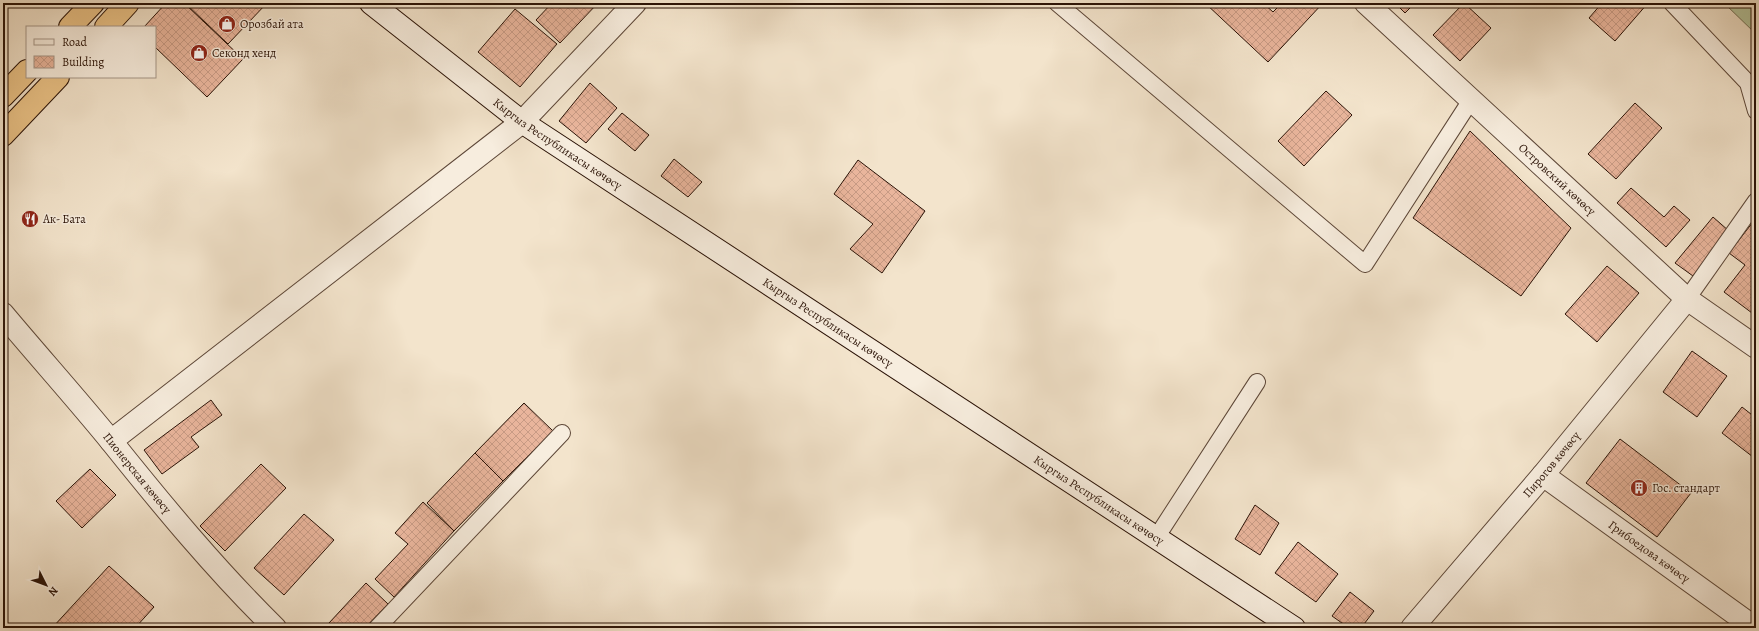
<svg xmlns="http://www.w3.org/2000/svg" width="1759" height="631" font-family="Alegreya,serif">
<defs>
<pattern id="building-cross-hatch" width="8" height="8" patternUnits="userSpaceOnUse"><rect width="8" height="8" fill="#e9b59c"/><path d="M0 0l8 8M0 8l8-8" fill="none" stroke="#c89b85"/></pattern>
</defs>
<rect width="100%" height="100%" fill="#f3e4cc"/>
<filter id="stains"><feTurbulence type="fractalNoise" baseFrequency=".005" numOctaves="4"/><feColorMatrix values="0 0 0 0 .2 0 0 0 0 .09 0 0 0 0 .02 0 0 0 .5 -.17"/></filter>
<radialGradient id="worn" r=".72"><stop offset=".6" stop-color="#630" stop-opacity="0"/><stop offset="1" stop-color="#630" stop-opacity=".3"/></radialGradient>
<path fill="#b5c59d" stroke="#706c52" d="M 1724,3 L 1756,3 L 1756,34 Z"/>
<path fill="url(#building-cross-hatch)" stroke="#2b1307" d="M 166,3 L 184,3 L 243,59 L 207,97 L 155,47 L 155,27 L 144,27 Z
M 185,3 L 267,3 L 228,44 Z
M 552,3 L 598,3 L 560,43 L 536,20 Z
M 1205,3 L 1263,3 L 1273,12 L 1282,3 L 1323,3 L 1268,62 Z
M 1395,3 L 1415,3 L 1405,13 Z
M 1464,3 L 1491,28 L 1460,61 L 1433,35 Z
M 1602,3 L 1648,3 L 1615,41 L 1589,18 Z
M 515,9 L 557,44 L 520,87 L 478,52 Z
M 590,83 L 617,108 L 586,143 L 559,121 Z
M 1326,91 L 1352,115 L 1304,166 L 1278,141 Z
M 1635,103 L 1662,128 L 1616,179 L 1588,154 Z
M 622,113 L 649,135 L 635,151 L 608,129 Z
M 1470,131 L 1571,228 L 1521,296 L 1413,218 Z
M 674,159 L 702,182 L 688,197 L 661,176 Z
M 858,160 L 925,211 L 882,273 L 850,249 L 873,224 L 834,194 Z
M 1631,188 L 1664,217 L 1674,206 L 1690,220 L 1666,247 L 1617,203 Z
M 1713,217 L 1729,231 L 1693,276 L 1675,263 Z
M 1756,218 L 1756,316 L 1724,292 L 1745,265 L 1729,253 Z
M 1607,266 L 1639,293 L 1597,342 L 1565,314 Z
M 1692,351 L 1727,376 L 1697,417 L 1663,392 Z
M 211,400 L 222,415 L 191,437 L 199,447 L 162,474 L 144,450 Z
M 524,403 L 553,431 L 503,481 L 475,453 Z
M 1742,407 L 1756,418 L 1756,453 L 1753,457 L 1722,433 Z
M 1620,439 L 1691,493 L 1657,537 L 1586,483 Z
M 475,453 L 503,481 L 454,531 L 427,503 Z
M 261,464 L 286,488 L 225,551 L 200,526 Z
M 90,469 L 116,495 L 82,528 L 56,501 Z
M 423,502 L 454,531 L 394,597 L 375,579 L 408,544 L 395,533 Z
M 1255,505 L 1279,523 L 1260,555 L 1235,539 Z
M 304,514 L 334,540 L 284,595 L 254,568 Z
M 1298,542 L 1338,574 L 1316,602 L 1275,573 Z
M 109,566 L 154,607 L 135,628 L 52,628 Z
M 366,583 L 388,604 L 365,628 L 335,628 L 329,623 Z
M 1350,592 L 1374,611 L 1361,628 L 1349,628 L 1332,616 Z"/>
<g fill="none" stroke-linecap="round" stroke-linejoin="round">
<defs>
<path id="service" d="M 1057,3 L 1365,264 L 1471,100
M 1672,3 L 1748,83 L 1756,111
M 1687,299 L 1756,201
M 1156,538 L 1257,382
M 377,628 L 562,433"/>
<g id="minor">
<path id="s1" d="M 1366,3 L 1687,299 L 1756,347"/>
<path id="s2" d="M 3,314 C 39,357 76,398 111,441 C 163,506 216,570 275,628"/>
<path d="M 111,441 L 522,122 L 635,3"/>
<path id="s3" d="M 1543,475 L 1755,628"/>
<path id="s4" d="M 1412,628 L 1543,475 L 1687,299"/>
</g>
<g id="secondary">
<path id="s5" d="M 371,3 L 522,122 L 1294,628"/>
</g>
<path id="trunk" d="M 70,27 L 93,3
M 106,27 L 128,3
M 3,96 L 27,71
M 3,135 L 58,77"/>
</defs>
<use href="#service" stroke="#5d4738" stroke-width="18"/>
<use href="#minor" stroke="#5d4738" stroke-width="24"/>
<use href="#secondary" stroke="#2b1307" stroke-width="24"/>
<use href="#trunk" stroke="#2b1307" stroke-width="24"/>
<use href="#service" stroke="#f7edde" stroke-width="16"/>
<use href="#minor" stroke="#f7edde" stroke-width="22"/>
<use href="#secondary" stroke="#f7edde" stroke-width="22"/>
<use href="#trunk" stroke="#eac286" stroke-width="22"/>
</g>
<defs>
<symbol id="shop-disc" viewBox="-11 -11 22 22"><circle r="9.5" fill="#8f2418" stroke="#f7edde"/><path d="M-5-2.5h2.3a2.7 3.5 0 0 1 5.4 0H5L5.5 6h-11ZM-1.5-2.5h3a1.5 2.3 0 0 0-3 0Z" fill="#fff"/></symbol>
<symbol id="restaurant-disc" viewBox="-11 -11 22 22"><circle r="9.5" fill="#8f2418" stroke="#f7edde"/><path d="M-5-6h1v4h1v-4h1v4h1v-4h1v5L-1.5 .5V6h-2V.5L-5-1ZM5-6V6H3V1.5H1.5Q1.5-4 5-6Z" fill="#fff"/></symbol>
<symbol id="building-disc" viewBox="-11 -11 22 22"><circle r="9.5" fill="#8f2418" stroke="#f7edde"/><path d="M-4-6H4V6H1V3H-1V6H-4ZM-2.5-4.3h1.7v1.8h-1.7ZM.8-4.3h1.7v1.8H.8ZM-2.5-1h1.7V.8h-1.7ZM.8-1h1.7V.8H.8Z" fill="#fff"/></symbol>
</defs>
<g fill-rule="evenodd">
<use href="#shop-disc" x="217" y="14" width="20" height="20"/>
<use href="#shop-disc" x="189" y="43" width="20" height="20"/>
<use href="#restaurant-disc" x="20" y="209" width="20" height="20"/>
<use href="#building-disc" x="1629" y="478" width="20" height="20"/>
</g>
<g text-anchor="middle" stroke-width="3" stroke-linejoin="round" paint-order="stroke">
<g font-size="12" fill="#2b1307" stroke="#f7edde" text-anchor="start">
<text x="240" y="28">Орозбай ата</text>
<text x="212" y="57">Секонд хенд</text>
<text x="43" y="223">Ак- Бата</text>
<text x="1652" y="492">Гос. стандарт</text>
</g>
<g font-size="12" fill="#2b1307" stroke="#f7edde">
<text dy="4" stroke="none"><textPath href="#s5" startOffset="234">Кыргыз Республикасы көчөсү</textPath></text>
<text dy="4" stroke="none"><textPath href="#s1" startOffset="260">Островский көчөсү</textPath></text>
<text dy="4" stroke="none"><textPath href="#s5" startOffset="558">Кыргыз Республикасы көчөсү</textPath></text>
<text dy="4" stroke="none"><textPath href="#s4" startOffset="215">Пирогов көчөсү</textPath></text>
<text dy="4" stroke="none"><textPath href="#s2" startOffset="208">Пионерская көчөсү</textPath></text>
<text dy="4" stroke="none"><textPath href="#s5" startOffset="882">Кыргыз Республикасы көчөсү</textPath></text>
<text dy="4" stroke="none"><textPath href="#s3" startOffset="131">Грибоедова көчөсү</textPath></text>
</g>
</g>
<rect width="1759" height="631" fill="none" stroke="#f3e4cc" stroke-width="16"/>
<rect x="4" y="4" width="1751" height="623" fill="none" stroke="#2b1307" stroke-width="2"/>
<rect x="8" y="8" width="1743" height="615" fill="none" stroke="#2b1307"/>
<rect x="26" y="26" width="130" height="52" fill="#f7edde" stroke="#a59688"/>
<rect x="34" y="39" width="20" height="6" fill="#f7edde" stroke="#a59688"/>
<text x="62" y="46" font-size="12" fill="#2b1307">Road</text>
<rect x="34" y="56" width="20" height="12" fill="url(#building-cross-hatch)" stroke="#a59688"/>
<text x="62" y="66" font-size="12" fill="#2b1307">Building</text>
<g transform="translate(46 585) rotate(132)" stroke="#f7edde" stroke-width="3" paint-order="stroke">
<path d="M0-3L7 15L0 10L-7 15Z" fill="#2b1307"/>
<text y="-6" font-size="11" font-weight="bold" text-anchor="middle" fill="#2b1307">N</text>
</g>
<rect width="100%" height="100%" filter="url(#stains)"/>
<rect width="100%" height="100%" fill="url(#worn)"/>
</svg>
